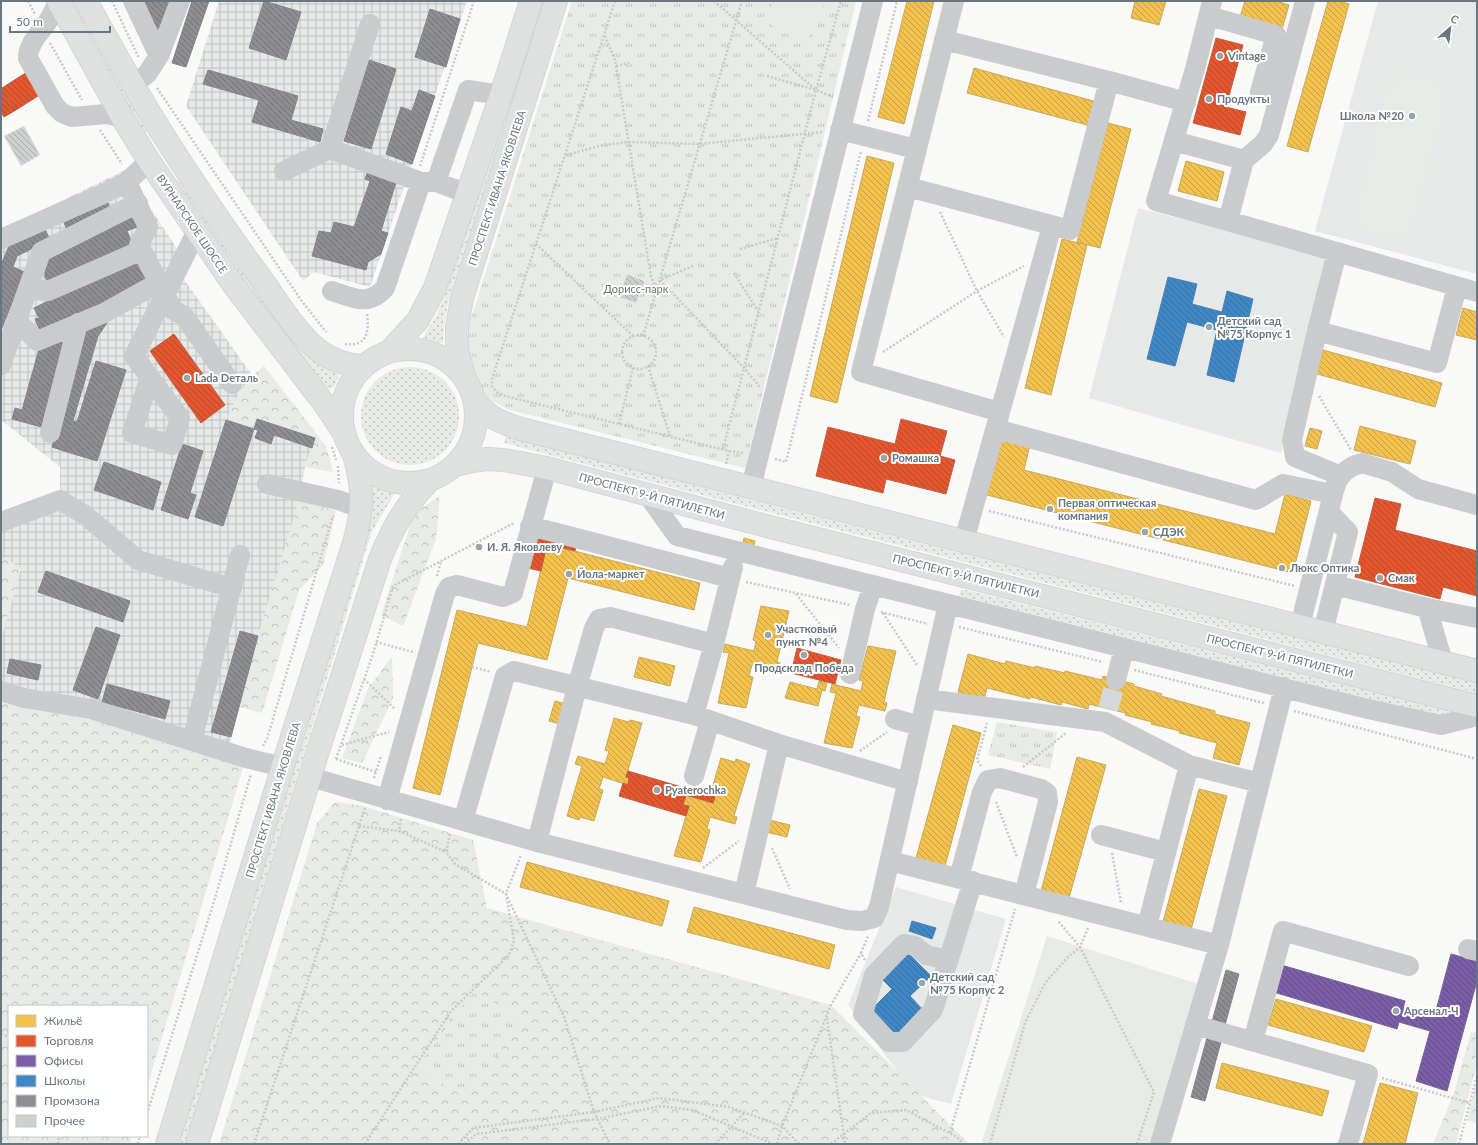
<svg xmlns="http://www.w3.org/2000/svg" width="1478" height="1145" font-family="Lato,sans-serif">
<defs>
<pattern id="industrial-grid" width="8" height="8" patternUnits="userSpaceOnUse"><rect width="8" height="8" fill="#e7e9e8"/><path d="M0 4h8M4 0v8" fill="none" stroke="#bfc1c1"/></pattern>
<pattern id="grass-dots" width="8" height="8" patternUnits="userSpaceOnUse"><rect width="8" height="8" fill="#e8eae6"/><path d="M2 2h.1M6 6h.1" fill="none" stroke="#c0c2c0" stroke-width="1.8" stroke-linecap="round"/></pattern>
<pattern id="forest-crowns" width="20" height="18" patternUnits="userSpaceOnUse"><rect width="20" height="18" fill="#e8eae6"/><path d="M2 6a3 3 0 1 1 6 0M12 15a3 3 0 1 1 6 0" fill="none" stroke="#c0c2c0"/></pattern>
<pattern id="park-tufts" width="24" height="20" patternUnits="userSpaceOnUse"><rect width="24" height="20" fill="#e8eae6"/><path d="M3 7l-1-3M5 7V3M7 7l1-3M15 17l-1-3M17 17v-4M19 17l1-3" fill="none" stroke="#c0c2c0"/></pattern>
<pattern id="homes-back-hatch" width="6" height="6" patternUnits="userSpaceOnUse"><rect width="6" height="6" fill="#f2c14e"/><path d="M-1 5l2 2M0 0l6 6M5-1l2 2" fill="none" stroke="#c8a146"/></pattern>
<pattern id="shops-back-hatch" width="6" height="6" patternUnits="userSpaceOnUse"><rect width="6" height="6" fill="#e4572e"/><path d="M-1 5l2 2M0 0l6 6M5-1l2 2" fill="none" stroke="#b34a2c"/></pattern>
<pattern id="offices-back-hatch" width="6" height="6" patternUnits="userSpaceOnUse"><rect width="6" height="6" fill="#7b5ea7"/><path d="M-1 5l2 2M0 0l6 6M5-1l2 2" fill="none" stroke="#5f4c80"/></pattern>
<pattern id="schools-back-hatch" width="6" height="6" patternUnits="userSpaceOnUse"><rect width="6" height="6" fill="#3f88c5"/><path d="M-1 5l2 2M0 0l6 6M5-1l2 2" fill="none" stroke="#376f9d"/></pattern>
<pattern id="industry-back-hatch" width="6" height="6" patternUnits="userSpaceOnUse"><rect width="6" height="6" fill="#8d8d92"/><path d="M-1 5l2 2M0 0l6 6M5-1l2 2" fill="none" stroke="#727277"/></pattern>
<pattern id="building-back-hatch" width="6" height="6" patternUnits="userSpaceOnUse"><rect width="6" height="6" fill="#ced0d0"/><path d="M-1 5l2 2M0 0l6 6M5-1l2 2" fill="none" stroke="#abadae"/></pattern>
</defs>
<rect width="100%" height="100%" fill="#f9f9f8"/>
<path fill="#e7e9e8" d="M 1378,1 L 1477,1 L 1477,274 L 1315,231 Z
M 1138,208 L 1327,256 L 1281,453 L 1089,398 Z
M 896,887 L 1006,919 L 951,1104 L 914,1094 L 848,1005 Z"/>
<path fill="url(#industrial-grid)" d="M 219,1 L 467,1 L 370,287 L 314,272 L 303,281 L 186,106 Z
M 125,170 L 178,250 L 171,261 L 252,375 L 238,395 L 257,419 L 315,438 L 305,467 L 299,500 L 286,545 L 258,636 L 239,631 L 211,731 L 231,737 L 228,752 L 1,691 L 1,639 L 21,568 L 1,557 L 1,522 L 60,499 L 60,467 L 1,420 L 1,230 Z"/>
<path fill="url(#grass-dots)" d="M 66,1 L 73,1 L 97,46 L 146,130 L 146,135 L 141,134 Z
M 539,1 L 544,1 L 449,298 L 445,319 L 443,343 L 423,338 L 437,314 L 444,298 Z
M 177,181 L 181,181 L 245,276 L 277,318 L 306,354 L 326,369 L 337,373 L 339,376 L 334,387 L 329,389 L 326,387 L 272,323 L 175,184 Z
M361 416a49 49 0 1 1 98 0a49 49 0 1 1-98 0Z
M 506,436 L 719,492 L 1477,683 L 1477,693 L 717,499 L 504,443 Z
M 366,484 L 395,493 L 372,531 L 185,1144 L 178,1144 Z
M 961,590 L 967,590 L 1446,710 L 1452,715 L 1450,719 L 959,596 Z"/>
<path fill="url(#forest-crowns)" d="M 264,366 L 326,446 L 333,472 L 305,467 L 315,438 L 257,419 L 254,429 L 226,420 C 236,397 243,382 264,366 Z
M 440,496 L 436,539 L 403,626 L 381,615 L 414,513 Z
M 299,500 L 336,511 L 323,565 L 299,590 L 262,713 L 239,707 L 258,636 Z
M 1,557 L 21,568 L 1,639 Z
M 392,656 L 393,698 L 362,763 L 342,758 L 368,689 Z
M 1,691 L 246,758 L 147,1087 L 147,1006 L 9,1006 L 9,1136 L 132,1136 L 130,1144 L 1,1144 Z
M 335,802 L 363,806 L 473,840 L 487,908 L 831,1005 L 969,1144 L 219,1144 L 317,823 Z
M 1471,1032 L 1477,1033 L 1477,1063 L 1456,1144 L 1433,1144 L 1454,1093 Z
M 1477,1081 L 1477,1123 L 1467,1120 Z"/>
<path fill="url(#park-tufts)" d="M 572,1 L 856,1 L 745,468 L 509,410 L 478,394 L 462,365 L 468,328 Z
M 997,722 L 1057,732 L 1050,769 L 988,755 Z
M 474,991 L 523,1019 L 467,1099 L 417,1067 Z"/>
<path fill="#e8eae6" d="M 773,1 L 825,1 C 821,12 819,34 807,37 L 773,26 L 768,23 L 768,18 Z
M 1415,75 C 1436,80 1443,84 1444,106 L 1413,222 C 1411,225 1409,230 1406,232 C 1392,244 1364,236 1358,219 C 1356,215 1357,210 1357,206 L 1387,91 C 1396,78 1400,76 1415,75 Z
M 1047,936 L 1198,984 L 1151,1144 L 981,1144 Z"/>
<path fill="url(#homes-back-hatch)" stroke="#c8aa5d" d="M 907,1 L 934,1 L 904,124 L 878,117 Z
M 1135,1 L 1166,1 L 1159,25 L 1131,18 Z
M 1245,1 L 1276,1 L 1289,5 L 1282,29 L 1240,17 Z
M 1328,1 L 1339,1 L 1349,4 L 1308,152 L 1287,146 Z
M 974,68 L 1097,102 L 1091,126 L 967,93 Z
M 1108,123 L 1131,129 L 1100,248 L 1077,242 Z
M 867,156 L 894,163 L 837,403 L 810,396 Z
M 1186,161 L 1224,172 L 1217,201 L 1178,191 Z
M 1062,239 L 1087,245 L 1051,395 L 1025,388 Z
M 1463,308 L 1477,312 L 1477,340 L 1456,335 Z
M 1323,350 L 1442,383 L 1435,407 L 1317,374 Z
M 1360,426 L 1416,441 L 1410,464 L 1354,450 Z
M 1310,428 L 1322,431 L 1317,449 L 1305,446 Z
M 1002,438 L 1030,445 L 1024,470 L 1275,534 L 1285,494 L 1311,501 L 1293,573 L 987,495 Z
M 744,538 L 755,541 L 753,549 L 742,546 Z
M 547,544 L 700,583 L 694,610 L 568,578 L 547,660 L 478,643 L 440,795 L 413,788 L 457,610 L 527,627 Z
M 761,606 L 789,611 L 777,662 L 780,663 L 778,671 L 752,665 L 749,676 L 753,677 L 746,708 L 718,703 L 729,653 L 723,652 L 725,644 L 754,651 L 756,641 L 753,640 Z
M 868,646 L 896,651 L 884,702 L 887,703 L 885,711 L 859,705 L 856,716 L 860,717 L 852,748 L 824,743 L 836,693 L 830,692 L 832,684 L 861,691 L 863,681 L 859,680 Z
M 968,654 L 1005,664 L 1006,661 L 1035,668 L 1035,666 L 1065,673 L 1065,671 L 1102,680 L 1103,676 L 1134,684 L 1134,686 L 1162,694 L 1161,696 L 1215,711 L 1215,714 L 1250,723 L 1239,765 L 1213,758 L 1217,743 L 1179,733 L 1180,731 L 1151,724 L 1152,722 L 1125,715 L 1126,713 L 1117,711 L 1089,704 L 1088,709 L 1062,702 L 1061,705 L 1031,697 L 1030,699 L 987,688 L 984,699 L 958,692 Z
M 639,657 L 675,666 L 670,686 L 634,677 Z
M 819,681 L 827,683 L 825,691 L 822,690 L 818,706 L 785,698 L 790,682 L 817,689 Z
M 555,701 L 566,704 L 560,724 L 549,721 Z
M 614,718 L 629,722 L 630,720 L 642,723 L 626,777 L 629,778 L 628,785 L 603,777 L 599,789 L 603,790 L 594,821 L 580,817 L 579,820 L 567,816 L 582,766 L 575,764 L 578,756 L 605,764 L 609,751 L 605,750 Z
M 953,725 L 981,733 L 945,866 L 916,858 Z
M 1077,757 L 1106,765 L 1069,898 L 1041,891 Z
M 721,758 L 735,762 L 736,759 L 750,764 L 734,816 L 737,817 L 735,824 L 710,817 L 707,829 L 710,830 L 701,862 L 674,856 L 689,806 L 683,805 L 686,795 L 713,803 L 715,797 L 710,795 Z
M 1199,789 L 1227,796 L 1191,930 L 1163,922 Z
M 769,820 L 790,825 L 787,837 L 766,832 Z
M 527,862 L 669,901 L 662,926 L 520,887 Z
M 694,907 L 835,945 L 829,969 L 687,932 Z
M 1276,999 L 1372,1026 L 1364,1052 L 1268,1025 Z
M 1222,1063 L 1329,1091 L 1322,1116 L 1216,1088 Z
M 1380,1083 L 1418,1093 L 1405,1144 L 1363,1144 Z"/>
<path fill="url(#shops-back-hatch)" stroke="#be6046" d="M 1216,38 L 1243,45 L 1226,107 L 1246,112 L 1240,135 L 1193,123 Z
M 27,72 L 41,94 L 16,110 L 2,88 Z
M 1,88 L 2,88 L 16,110 L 4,117 L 1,112 Z
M 174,334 L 225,405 L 201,423 L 150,351 Z
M 901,419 L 947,431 L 940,456 L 955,460 L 946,494 L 886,479 L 883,493 L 816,476 L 828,427 L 895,444 Z
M 1375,498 L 1401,504 L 1395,530 L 1477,551 L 1477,596 L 1443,587 L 1440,599 L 1355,577 Z
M 533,530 L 577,541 L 575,551 L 547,544 L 541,571 L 523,567 Z
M 797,648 L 841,660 L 835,684 L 791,673 Z
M 628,771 L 715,797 L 713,803 L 686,795 L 683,805 L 689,806 L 686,816 L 619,796 L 623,783 L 628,785 L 629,778 L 626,777 Z"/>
<path fill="url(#offices-back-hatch)" stroke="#75659b" d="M 1451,954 L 1477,961 L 1477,981 L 1447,1091 L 1416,1081 L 1430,1031 L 1399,1022 L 1397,1029 L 1270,991 L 1278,964 L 1405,1001 L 1403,1009 L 1434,1018 Z"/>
<path fill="url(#schools-back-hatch)" stroke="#4b83b0" d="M 1168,277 L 1197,284 L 1192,304 L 1222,312 L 1227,291 L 1253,299 L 1234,382 L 1207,375 L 1217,330 L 1187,322 L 1175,366 L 1147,359 Z
M 912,921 L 936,928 L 932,939 L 909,931 Z
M 905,950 L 931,976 L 910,996 L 923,1010 L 896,1036 L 871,1010 L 892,989 L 879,976 Z"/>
<path fill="url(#industry-back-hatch)" stroke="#82868c" d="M 145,1 L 174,1 L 163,34 L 150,30 L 141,14 Z
M 192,1 L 209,1 L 186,67 L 172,63 Z
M 264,1 L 301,12 L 286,60 L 249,48 Z
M 430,9 L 460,19 L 446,67 L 415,57 Z
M 369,60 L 396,69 L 371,149 L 344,141 Z
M 208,70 L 298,96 L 291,120 L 323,129 L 320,142 L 252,122 L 259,100 L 203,84 Z
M 419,90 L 435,96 L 412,164 L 386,154 L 401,107 L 412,111 Z
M 368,170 L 397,179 L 381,231 L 388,233 L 381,254 L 368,262 L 366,270 L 312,256 L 319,231 L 331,233 L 334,222 L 354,227 L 370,181 L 365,179 Z
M 105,197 L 112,212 L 68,232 L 61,216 Z
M 131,215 L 137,227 L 127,231 L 132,243 L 48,283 L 45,277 L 45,270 L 49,259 Z
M 43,225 L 50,240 L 17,256 L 13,267 L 25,272 L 1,330 L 1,265 L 11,241 Z
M 136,258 L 148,281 L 41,333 L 35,319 L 39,318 L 34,308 Z
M 95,317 L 107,323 L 98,336 L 64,451 L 52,447 L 84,335 Z
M 57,341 L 67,344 L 45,428 L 12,419 L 15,408 L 22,410 L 39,349 Z
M 96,361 L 126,370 L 97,461 L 64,451 L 74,421 L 77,422 Z
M 257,419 L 315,438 L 312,448 L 274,435 L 271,444 L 255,438 L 258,430 L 254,429 Z
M 226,420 L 254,429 L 223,526 L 195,517 Z
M 182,444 L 203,451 L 190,493 L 196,495 L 188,519 L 161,510 Z
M 104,462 L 161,482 L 153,510 L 94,490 Z
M 46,571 L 130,601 L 123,622 L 38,592 Z
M 96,627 L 120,635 L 98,699 L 73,690 Z
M 240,631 L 258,636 L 231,737 L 211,732 Z
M 10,659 L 41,665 L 38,680 L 7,673 Z
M 107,684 L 170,701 L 165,719 L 102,702 Z
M 1226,970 L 1239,974 L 1225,1025 L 1212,1022 Z
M 1208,1034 L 1222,1038 L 1205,1101 L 1191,1097 Z"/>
<path fill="url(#building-back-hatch)" stroke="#e8e8e8" d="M 24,126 L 40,155 L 21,166 L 4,136 Z
M 627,274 L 645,281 L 636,303 L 618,297 Z"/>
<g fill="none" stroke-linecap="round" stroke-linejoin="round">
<path stroke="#d4d8da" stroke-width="20" stroke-dasharray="20 10" stroke-linecap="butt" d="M 1108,709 L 1116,680"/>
<defs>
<path id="major" d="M 58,1 L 122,117 L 149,161 L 233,284 L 326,406 L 345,435
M 86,1 C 113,50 140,100 171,147 C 199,191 229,235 260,277 C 276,299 297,334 318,350 C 331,360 346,365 363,366
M342 416a67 67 0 1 1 134 0a67 67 0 1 1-134 0Z
M 389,352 L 418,320 L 435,288 L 501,95 L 531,1
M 464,377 L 457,350 L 457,327 L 462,298 L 556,1
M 474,400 C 487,417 502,423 521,429 L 1477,671
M 455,465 L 472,461 L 487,459 L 504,460 L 547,468 L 755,523 L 1477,706
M 167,1144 L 294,730 L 354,543 C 363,509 364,489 354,455
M 197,1144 L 317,754 L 380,559 C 392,529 405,506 428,482"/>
</defs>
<use href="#major" stroke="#d4d5d5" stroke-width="24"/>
<path stroke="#c8c9ca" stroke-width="2.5" stroke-dasharray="2 2" stroke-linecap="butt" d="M 28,1 L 35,14
M 112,1 L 139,58
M 615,1 L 492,379 L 492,386 L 497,392 L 505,396 L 729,451 L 744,453
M 714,1 L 816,90
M 605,36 L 615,60 L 651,277 L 657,288
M 50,43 L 82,100
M 616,66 L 629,63
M 767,76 L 816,90 L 833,97
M 157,88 L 301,300 L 326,332
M 868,121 L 897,1
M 100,130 L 122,164
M 566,155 L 603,145 L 629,142 L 699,144 L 823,132
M 420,166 L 474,1
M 940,212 L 977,291 L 1004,337
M 536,244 L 633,336
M 740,249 L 778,238
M 693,266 L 660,280 L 744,368 L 760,387
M 734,273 L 758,311
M622 352a17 17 0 1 1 34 0a17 17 0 1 1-34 0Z
M 643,336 L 742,1
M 345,344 C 368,347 369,331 367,314
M 883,352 L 977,291 L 1024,266
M 648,366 L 670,436
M 1319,396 L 1351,450
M 619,424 L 633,368
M 332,447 L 336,460
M 723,449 L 816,90 L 841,1
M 775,459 L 786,462 L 861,151
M 726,464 L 729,451
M 338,466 L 339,483
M 989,511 L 1295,586
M 437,576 L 441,561
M 746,582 L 850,605
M 796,594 L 839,648
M 881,612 L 928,624
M 883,613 L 917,665
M 959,627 L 1103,662
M 376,642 L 413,652
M 472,667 L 491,672
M 1134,670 L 1264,703
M 364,679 L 395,709
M 1294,711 L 1477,759
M 342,745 L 389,732
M 263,746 L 267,739 L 333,516
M 860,751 L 887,732
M 336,759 L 373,654 L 393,586 L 514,523
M 336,759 L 376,772
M 981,766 L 977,760 L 987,723
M 1023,767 L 1066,733
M 374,778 L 381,756
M 996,802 L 1017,857
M 401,819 L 399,831 L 446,852
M 359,826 L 399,831
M 450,834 L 446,852 L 455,864 L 506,894 L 564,1017 L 594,1112 L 610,1144
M 772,848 L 790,889
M 1112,853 L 1121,903
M 703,868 L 739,841
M 1088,928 L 1080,947 L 1154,1092 L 1137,1144
M 865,960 L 861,953 L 868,936
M 447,1017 L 452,1021
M 827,1018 L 845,1144
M 1,1034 L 9,1037
M 1382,1078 L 1470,1103
M 147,1114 L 216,895 L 251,774
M 950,1133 L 1015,909
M 58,1144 L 59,1136
M 138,1144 L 140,1136
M 254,1144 L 365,808
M 365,1144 L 451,1011 L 509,955 L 514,940 L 506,894 L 521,855
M 458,1144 L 473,1128 L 594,1112 L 659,1098 L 729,1107 L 782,1126 L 799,1144
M 465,1144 L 476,1134 L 597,1119 L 661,1106 L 692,1110 L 773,1144
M 715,1144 L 745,1112
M 777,1144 L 782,1126 L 831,1005 L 861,953
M 831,1144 L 871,1113 L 906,1110 L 957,1137 L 963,1144
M 990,1144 L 1025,1023 L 1045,983 L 1067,958 L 1080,947 L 1058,921
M 1459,1144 L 1477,1076"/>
<path stroke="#cacbcc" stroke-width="20" d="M 58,1 C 56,6 54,11 51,16 C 44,30 28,41 28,58 L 55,106 L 62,113 L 72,117 L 106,114 L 122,117
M 133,1 L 159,56
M 954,1 L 861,372 L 1000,412
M 1212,1 L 1195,69 L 1156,201 L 1228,221 L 1477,292
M 1209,16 L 1276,35 L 1260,92
M 944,40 L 1109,81 L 1186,102
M 133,85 L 147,74 L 159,56 L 180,1
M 840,130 L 916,149
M 1174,141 L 1244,160 L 1228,221
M 330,149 L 370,24
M 1244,160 L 1263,144 L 1269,135 L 1305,1
M 284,171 L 330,149 L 421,182
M 127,182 L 148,227 L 139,245 L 173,310 L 184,316 L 232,384
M 436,182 L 468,90 L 501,95
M 908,187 L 1070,230 L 1109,81
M 1,239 L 101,195 L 127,182 L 149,161
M 29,287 L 48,291 L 142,250
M 332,291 C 353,298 368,307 385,288 L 421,182 L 436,182 L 468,194
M 17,321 L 37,341 L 104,313 L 158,283
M 1317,331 L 1337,252
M 1,365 L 41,252 L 138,203
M 150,377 L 132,433 L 172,445 L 180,418 L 134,356 L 197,231
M 996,429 L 1256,500 L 1283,484 L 1333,494 L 1337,481 L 1344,472 L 1353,466 L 1362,463 L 1392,472 L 1418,489 L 1477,505
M 50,433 L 78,323
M 1341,476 L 1295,457 L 1292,440 L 1317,331 L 1437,363 L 1457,287
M 267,484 L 338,500 L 361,508
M 751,487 L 873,1
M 647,494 L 677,536 L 1368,709 L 1441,725 L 1477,716
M 1,522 L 60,500 L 85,515 L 138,560 L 232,588
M 530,526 L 730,578
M 964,541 L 1052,226
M 1335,585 L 1427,608 L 1443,662
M 1427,608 L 1477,618
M 1300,626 L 1333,494
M 1323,632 L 1348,532 L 1329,512
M 850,674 L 865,609 L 873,585
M 1116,680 L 1124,648
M 1,691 L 24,698 L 91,709 L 246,758 L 283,767
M 926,699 L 1105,722 L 1189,765 L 1260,783
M 694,715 L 714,644 L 733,567
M 895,719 L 920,726
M 192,740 L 240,555
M 694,776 L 710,721
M 310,777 L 537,842 L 847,920 L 862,921 L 874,918 L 879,907 L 948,604
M 387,800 L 445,594 L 449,587 L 457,585 L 503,597 L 513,593 L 547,468
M 463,821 L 505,676 L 514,671 L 694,715 L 779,744
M 1101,835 L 1166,852
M 537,842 L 577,687 L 594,628 L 599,619 L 610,617 L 714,644
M 890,861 L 1219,945 L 1160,1144
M 959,878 L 982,792 L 988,780 L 1000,778 L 1041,789 L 1047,793 L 1048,802 L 1024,895
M 744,894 L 779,744 L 908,782
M 1147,926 L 1189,765
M 1219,945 L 1284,687
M 1468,949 L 1477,951
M 948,960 L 926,955 L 915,946 L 904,944 L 874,975 L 863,1014 L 889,1042 L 903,1042 L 933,1010 L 973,881
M 1195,1025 L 1368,1074 L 1348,1144
M 1253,1041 L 1283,931 L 1409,966"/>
<use href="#major" stroke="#dfe0e0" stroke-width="22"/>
</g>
<g fill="#9aa4a9" stroke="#fff" stroke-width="1.5">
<circle cx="1220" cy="56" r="4"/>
<circle cx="1209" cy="99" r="4"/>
<circle cx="1412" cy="116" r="4"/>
<circle cx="1209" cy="327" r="4"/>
<circle cx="187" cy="378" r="4"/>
<circle cx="884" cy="458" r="4"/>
<circle cx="1050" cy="509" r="4"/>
<circle cx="1145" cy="532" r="4"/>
<circle cx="479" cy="547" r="4"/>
<circle cx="1282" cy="568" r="4"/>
<circle cx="569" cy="574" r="4"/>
<circle cx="1380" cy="578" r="4"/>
<circle cx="768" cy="635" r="4"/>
<circle cx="804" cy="655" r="4"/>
<circle cx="657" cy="790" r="4"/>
<circle cx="922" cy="983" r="4"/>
<circle cx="1396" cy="1011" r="4"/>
</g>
<g text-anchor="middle" stroke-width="4" stroke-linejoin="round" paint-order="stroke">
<g font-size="11" font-weight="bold" fill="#67767f" stroke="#fff" text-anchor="start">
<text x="1228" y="60">Vintage</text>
<text x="1217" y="103">Продукты</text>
<text x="1404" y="120" text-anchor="end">Школа №20</text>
<text x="1217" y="325">Детский сад<tspan x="1217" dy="13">№75 Корпус 1</tspan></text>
<text x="195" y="382">Lada Dеталь</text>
<text x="892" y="462">Ромашка</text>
<text x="1058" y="507">Первая оптическая<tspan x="1058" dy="13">компания</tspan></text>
<text x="1153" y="536">СДЭК</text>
<text x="487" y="551">И. Я. Яковлеву</text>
<text x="1290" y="572">Люкс Оптика</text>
<text x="577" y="578">Йола-маркет</text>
<text x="1388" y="582">Смак</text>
<text x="776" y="633">Участковый<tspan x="776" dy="13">пункт №4</tspan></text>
<text x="804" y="672" text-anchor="middle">Продсклад Победа</text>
<text x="665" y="794">Pyaterochka</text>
<text x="930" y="981">Детский сад<tspan x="930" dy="13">№75 Корпус 2</tspan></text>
<text x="1404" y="1015">Арсенал-Ч</text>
</g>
<g font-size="11" fill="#67767f" stroke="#fff">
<text transform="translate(497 188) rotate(-72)" y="4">ПРОСПЕКТ ИВАНА ЯКОВЛЕВА</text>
<text transform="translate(192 224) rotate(56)" y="4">ВУРНАРСКОЕ ШОССЕ</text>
<text transform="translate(652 496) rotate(15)" y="4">ПРОСПЕКТ 9-Й ПЯТИЛЕТКИ</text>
<text transform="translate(966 576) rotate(14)" y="4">ПРОСПЕКТ 9-Й ПЯТИЛЕТКИ</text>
<text transform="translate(1280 656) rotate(14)" y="4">ПРОСПЕКТ 9-Й ПЯТИЛЕТКИ</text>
<text transform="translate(273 800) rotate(-73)" y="4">ПРОСПЕКТ ИВАНА ЯКОВЛЕВА</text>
</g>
<g font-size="11" fill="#6a7866" stroke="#fff">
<text x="636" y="293">Дорисс-парк</text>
</g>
</g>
<rect width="1478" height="1145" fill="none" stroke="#67767f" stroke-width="4"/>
<rect x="8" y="1005" width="140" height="132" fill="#ffffff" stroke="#c2c8cc"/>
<rect x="16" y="1015" width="20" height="12" fill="#f2c14e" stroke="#c2c8cc"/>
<text x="44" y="1025" font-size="12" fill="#67767f">Жильё</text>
<rect x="16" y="1035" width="20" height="12" fill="#e4572e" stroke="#c2c8cc"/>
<text x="44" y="1045" font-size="12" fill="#67767f">Торговля</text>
<rect x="16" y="1055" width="20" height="12" fill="#7b5ea7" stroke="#c2c8cc"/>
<text x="44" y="1065" font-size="12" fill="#67767f">Офисы</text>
<rect x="16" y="1075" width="20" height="12" fill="#3f88c5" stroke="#c2c8cc"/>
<text x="44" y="1085" font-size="12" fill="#67767f">Школы</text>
<rect x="16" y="1095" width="20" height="12" fill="#8d8d92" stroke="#c2c8cc"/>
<text x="44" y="1105" font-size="12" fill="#67767f">Промзона</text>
<rect x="16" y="1115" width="20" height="12" fill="#ced0d0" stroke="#c2c8cc"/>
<text x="44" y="1125" font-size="12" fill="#67767f">Прочее</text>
<g transform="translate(1450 28) rotate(28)" stroke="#ffffff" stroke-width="3" paint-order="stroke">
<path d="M0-3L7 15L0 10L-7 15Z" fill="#67767f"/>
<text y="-6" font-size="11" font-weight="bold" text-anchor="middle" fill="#67767f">С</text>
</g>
<path d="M10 26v6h100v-6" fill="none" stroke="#67767f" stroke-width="2"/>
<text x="16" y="26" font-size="12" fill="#67767f" stroke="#ffffff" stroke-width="3" paint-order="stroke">50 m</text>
</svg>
